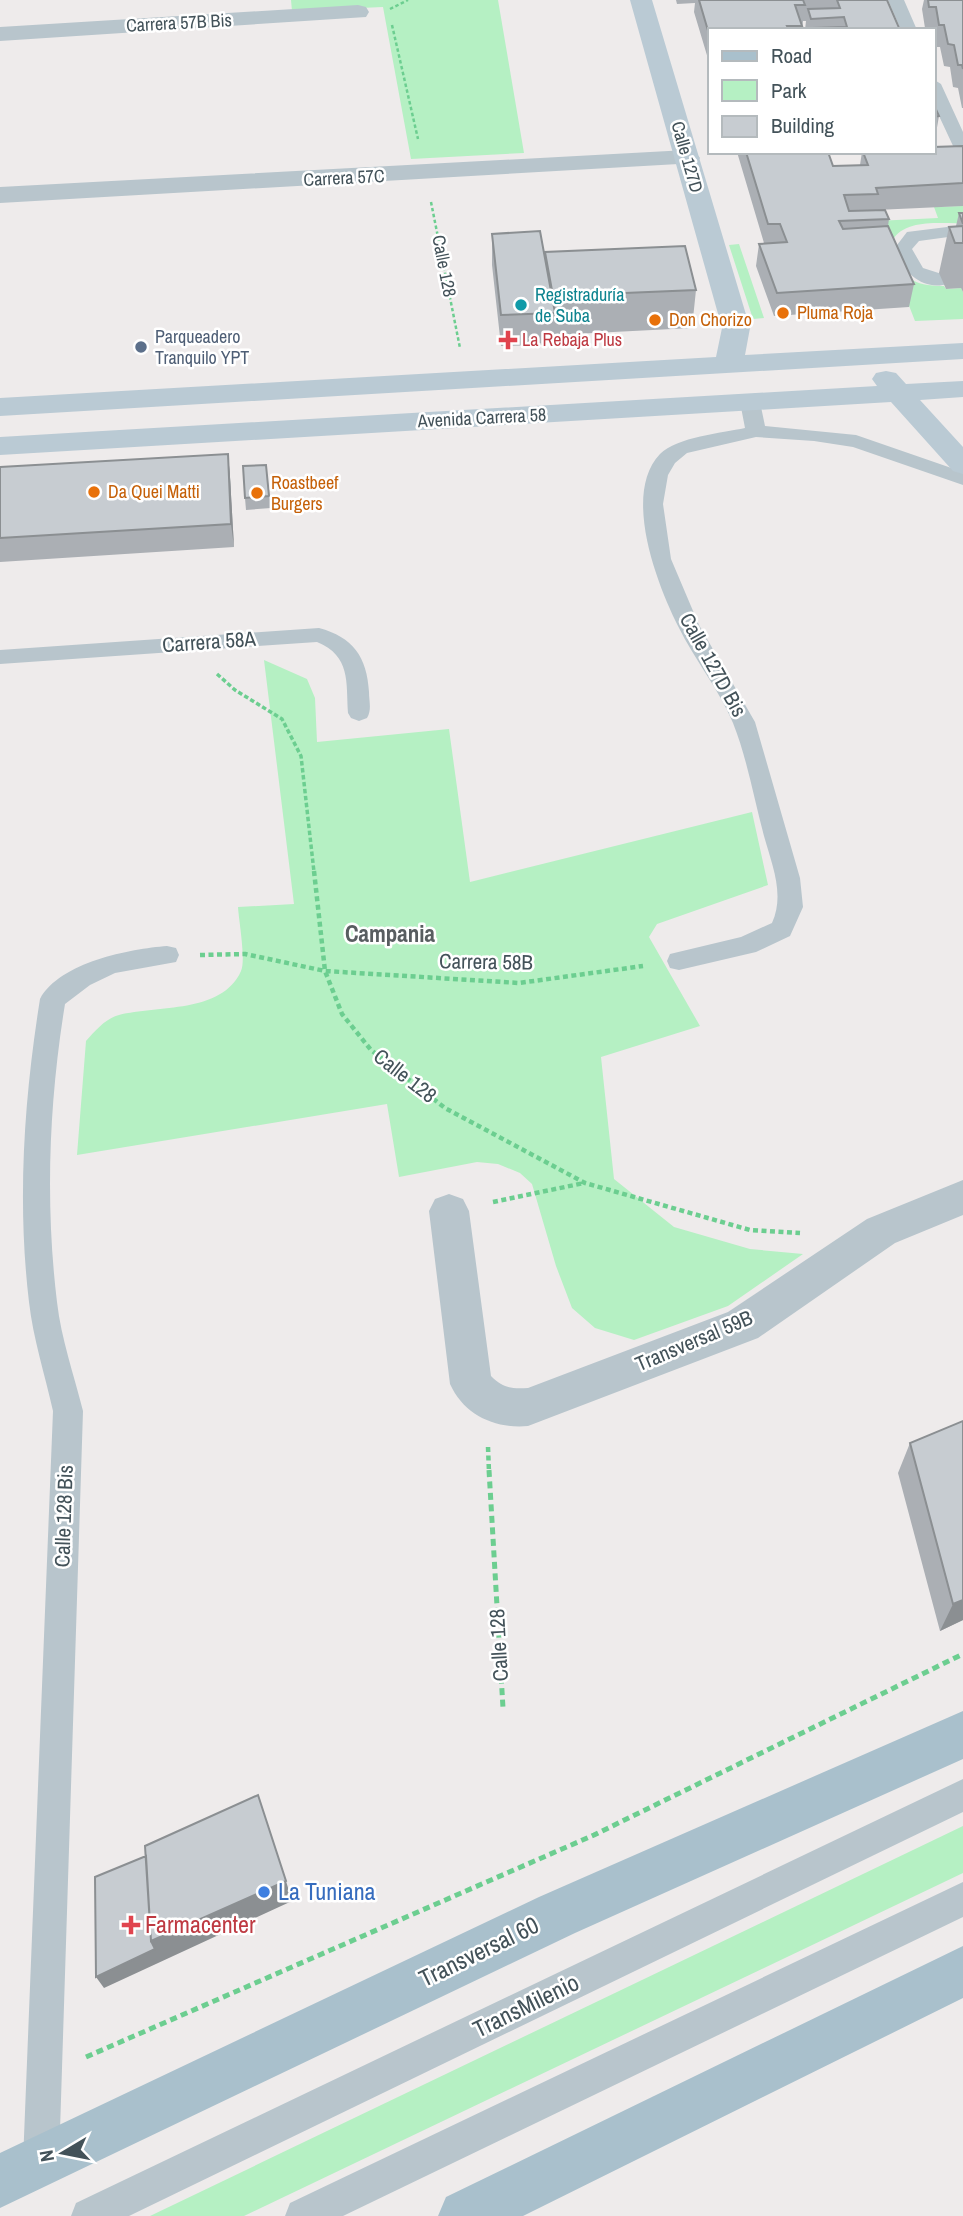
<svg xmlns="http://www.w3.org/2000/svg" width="963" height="2216" font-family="'Archivo Narrow',sans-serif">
<rect width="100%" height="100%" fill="#eeebeb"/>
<path fill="#b5f0c3" d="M 291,0 L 498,0 L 524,153 L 411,159 L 383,7 L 292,11 Z
M 963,206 L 963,223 C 940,224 905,218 892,241 C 903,274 905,286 944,286 L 946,289 L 961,288 L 963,292 L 963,319 L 915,321 L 876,221 L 938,218 L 934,207 Z
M 739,244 L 764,318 L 753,319 L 729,245 Z
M 264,660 L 307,679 L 315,698 L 317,742 L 449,729 L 470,882 L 752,812 L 768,885 L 657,924 L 649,937 L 700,1026 L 601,1057 L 614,1179 L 674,1227 L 750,1249 L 803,1254 L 728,1306 L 634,1340 L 595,1328 L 572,1308 L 556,1266 L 532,1184 L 520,1173 L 498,1164 L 477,1162 L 399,1177 L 387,1104 L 77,1155 L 86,1041 C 95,1031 106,1018 119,1015 C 157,1005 222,1014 241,971 C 246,960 239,922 238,907 L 294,904 Z
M 963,1826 L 963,1873 L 244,2216 L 150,2216 Z"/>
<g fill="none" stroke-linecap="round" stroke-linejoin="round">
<path stroke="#6cce90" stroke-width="2.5" stroke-dasharray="3.5 2.5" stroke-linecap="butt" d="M 390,9 L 408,0
M 392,25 L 418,139
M 431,202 L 460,348"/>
<path stroke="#6cce90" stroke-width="3.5" stroke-dasharray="4.5 2.5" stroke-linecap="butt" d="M 217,674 L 235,690 L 282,719 L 301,756 L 314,872"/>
<path stroke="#6cce90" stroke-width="4.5" stroke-dasharray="5 3.5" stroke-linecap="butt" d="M 314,871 L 325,971 L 342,1014 L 371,1050 L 445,1108 L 585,1183 L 750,1230 L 800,1233
M 200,955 L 245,954 L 325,971 L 519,983 L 643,966
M 493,1202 L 584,1183
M 488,1447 L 489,1472"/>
<path stroke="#6cce90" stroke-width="5" stroke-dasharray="7 4.5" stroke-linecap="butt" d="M 489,1470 L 503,1708
M 86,2057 L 594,1835 L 963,1654"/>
<path fill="#b8c5cc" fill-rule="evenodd" d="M 888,0 L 904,0 L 917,30 L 901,30 Z
M 933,79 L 941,84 L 963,132 L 963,153 L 954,148 L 933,103 Z
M 963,225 L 963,235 L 919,241 L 912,249 L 923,268 L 948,276 L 951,280 L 948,284 C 922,291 903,272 894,249 L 907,232 Z
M 750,396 L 760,402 L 765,426 L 856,435 L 963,472 L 963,485 L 853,447 L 814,441 L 756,437 L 687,453 L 675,463 L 668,475 L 663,504 L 671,559 L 699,625 L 755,722 L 800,878 L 803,907 L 790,936 L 756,952 L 679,970 L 670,968 L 667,961 L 670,954 L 741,937 L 772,923 C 785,894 772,865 764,836 C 754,799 747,758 733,723 C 719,689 694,659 678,626 C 657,584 622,494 660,454 C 677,437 722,433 745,428 L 740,402 Z
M 319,628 C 353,637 367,657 369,692 C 369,701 372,710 367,718 L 359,721 L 351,718 L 348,713 C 346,682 351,656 317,642 L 0,664 L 0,650 Z
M 167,946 L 176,948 L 179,955 L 176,962 L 115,973 L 90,985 L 65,1004 C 49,1102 45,1203 57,1302 C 61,1338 74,1375 83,1411 L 59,2162 L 54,2175 L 41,2180 L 28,2175 L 23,2162 L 53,1411 C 45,1375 33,1338 29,1302 C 17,1201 24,1099 40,999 C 60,962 130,949 167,946 Z
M 963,1779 L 963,1812 L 129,2216 L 71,2216 L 76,2203 Z
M 963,1882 L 963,1917 L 343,2216 L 285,2216 L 290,2203 Z"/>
<path fill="#b8c5cc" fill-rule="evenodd" d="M 358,5 L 366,7 L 369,12 L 366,17 L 0,41 L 0,27 Z
M 687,150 L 696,153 L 700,158 L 696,163 L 0,203 L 0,187 Z
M 963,1180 L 963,1215 L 895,1243 L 758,1338 L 528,1426 C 495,1429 464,1415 450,1384 L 429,1211 L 435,1199 L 449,1194 L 463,1199 L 469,1211 L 491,1376 C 503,1388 511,1389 528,1388 L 728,1312 L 867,1219 Z"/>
<path fill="#bacad4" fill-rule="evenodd" d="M 630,0 L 652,0 L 750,328 L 745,355 L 963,343 L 963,359 L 0,416 L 0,398 L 716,357 L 722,328 Z
M 886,371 L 896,373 L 906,384 L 963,381 L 963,397 L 920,400 L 963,447 L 963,474 L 953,471 L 891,402 L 0,455 L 0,437 L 877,386 L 872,379 L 876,373 Z"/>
<path fill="#a9c0cc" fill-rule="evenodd" d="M 963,1711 L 963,1759 L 575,1933 L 0,2208 L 0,2153 L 539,1897 Z
M 963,1946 L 963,1998 L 523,2216 L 438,2216 L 446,2197 Z"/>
</g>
<path fill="#abafb4" d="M 676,0 L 887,0 L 900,30 L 805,30 L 806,21 L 803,21 L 802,30 L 709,30 L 709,62 L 694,12 L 695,3 L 677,4 Z
M 924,0 L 963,0 L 963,108 L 962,108 L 958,88 L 953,87 L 950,67 L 944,66 L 940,47 L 935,47 L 933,30 L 925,28 L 922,9 Z
M 933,103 L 939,116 L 935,139 L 933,139 Z
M 963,146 L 963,206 L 876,210 L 889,219 L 888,226 L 914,284 L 909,307 L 774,316 L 756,266 L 759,244 L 764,243 L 737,152 L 828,152 L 833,166 L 860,165 L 862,152 L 933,152 Z
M 959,213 L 963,213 L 963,292 L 961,288 L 946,289 L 939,273 L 949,227 L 956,226 Z
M 492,234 L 545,261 L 545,252 L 696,290 L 692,328 L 554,335 L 554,345 L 501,346 L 492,265 Z
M 228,454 L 230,477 L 234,547 L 0,562 L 0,467 Z
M 266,465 L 271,508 L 246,510 L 245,498 Z
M 963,1421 L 963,1620 L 940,1631 L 898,1473 L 910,1443 Z"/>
<path fill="#8b8f92" d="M 228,454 L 230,477 L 234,547 L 231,524 Z
M 963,1600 L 963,1620 L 940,1631 L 953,1604 Z
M 286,1881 L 292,1901 L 104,1988 L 96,1977 L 151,1941 Z"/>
<path fill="#c7ccd1" stroke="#8b8f92" stroke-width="2" d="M 699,0 L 803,0 L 805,5 L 795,5 L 802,26 L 787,26 L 789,30 L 709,30 L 709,34 Z
M 837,0 L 887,0 L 900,30 L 815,30 L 814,28 L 847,27 L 844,17 L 811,19 L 808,9 L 840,8 Z
M 928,0 L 963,0 L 963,69 L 962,65 L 958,65 L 954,45 L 948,44 L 944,25 L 939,25 L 936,7 L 929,7 Z
M 933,103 L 939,116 L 933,117 Z
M 963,146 L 963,183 L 876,188 L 878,194 L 844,195 L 849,211 L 885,210 L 889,219 L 839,221 L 843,229 L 888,226 L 914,284 L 777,293 L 759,244 L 787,242 L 780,224 L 768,224 L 746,152 L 828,152 L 833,166 L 868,165 L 863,152 L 933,152 L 933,147 Z
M 959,213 L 963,213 L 963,224 Z
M 963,226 L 963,243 L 955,243 L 949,227 Z
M 540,231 L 555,313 L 501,315 L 492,234 Z
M 685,246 L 696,290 L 553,296 L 545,252 Z
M 228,454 L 231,524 L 0,538 L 0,467 Z
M 266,465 L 269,496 L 245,498 L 243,466 Z
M 963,1421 L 963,1600 L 953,1604 L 910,1443 Z
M 258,1795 L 286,1881 L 151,1941 L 145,1846 Z
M 146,1856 L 151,1941 L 155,1949 L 96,1977 L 95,1877 Z"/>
<circle fill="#0f9aa8" stroke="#fff" stroke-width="2.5" cx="521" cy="305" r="7"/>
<g fill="#e8710a" stroke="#fff" stroke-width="2.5">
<circle cx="783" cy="313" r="7"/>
<circle cx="655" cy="320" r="7"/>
<circle cx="94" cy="492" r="7"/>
<circle cx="257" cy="493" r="7"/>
</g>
<g fill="#e0444e" stroke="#fff" stroke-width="2.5">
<path d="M504.5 329.5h7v7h7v7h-7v7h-7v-7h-7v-7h7z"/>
<path d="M127.5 1914.5h7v7h7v7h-7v7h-7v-7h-7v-7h7z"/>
</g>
<circle fill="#5c6f8a" stroke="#fff" stroke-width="2.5" cx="141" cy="347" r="7"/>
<circle fill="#3f7fe0" stroke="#fff" stroke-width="2.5" cx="264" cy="1892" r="7"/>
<g text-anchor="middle" stroke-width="5" stroke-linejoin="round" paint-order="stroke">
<g font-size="18" fill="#435259" stroke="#fff">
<text transform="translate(179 23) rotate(-3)" y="6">Carrera 57B Bis</text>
<text transform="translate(687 157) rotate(74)" y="6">Calle 127D</text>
<text transform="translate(344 178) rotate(-3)" y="6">Carrera 57C</text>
<text transform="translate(444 266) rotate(79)" y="6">Calle 128</text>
<text transform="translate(482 418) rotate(-3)" y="6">Avenida Carrera 58</text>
</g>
<g font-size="18" fill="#0d838f" stroke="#fff" text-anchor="start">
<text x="535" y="301">Registraduría<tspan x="535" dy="21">de Suba</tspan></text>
</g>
<g font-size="18" fill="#c56008" stroke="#fff" text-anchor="start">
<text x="797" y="319">Pluma Roja</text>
<text x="669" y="326">Don Chorizo</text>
<text x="271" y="489">Roastbeef<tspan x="271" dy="21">Burgers</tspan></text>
<text x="108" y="498">Da Quei Matti</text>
</g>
<g font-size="18" fill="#4e5e75" stroke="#fff" text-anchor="start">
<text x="155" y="343">Parqueadero<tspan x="155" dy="21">Tranquilo YPT</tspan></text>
</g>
<g font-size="18" fill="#be3a42" stroke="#fff" text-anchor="start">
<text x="522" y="346">La Rebaja Plus</text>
</g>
<g font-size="21" fill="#435259" stroke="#fff">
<text transform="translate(209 642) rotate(-4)" y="7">Carrera 58A</text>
<text transform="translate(713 665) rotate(61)" y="7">Calle 127D Bis</text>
<text transform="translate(486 962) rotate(1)" y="7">Carrera 58B</text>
<text transform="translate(405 1076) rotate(38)" y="7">Calle 128</text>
<text transform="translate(694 1341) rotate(-23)" y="7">Transversal 59B</text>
<text transform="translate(64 1516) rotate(-88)" y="7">Calle 128 Bis</text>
<text transform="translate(499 1645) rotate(-93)" y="7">Calle 128</text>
</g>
<g font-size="23" font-weight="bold" fill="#585d60" stroke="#fff">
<text x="390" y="942">Campania</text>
</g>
<g font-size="24" fill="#366cbe" stroke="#fff" text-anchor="start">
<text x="278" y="1900">La Tuniana</text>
</g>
<g font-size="24" fill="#be3a42" stroke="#fff" text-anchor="start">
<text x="145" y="1933">Farmacenter</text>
</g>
<g font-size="24" fill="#435259" stroke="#fff">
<text transform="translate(479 1952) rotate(-26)" y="8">Transversal 60</text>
<text transform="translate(526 2006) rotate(-26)" y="8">TransMilenio</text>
</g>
</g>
<rect x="708" y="28" width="228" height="126" fill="#ffffff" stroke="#b4babd" stroke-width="2"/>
<rect x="722" y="51" width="35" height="10" fill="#a9c0cc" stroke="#b4babd" stroke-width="2"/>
<text x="771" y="63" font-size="21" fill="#435259">Road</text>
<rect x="722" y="80" width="35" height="21" fill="#b5f0c3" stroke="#b4babd" stroke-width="2"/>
<text x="771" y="98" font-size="21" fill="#435259">Park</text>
<rect x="722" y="116" width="35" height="21" fill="#c7ccd1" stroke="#b4babd" stroke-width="2"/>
<text x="771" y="133" font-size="21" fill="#435259">Building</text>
<g transform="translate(63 2153) rotate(260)" stroke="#ffffff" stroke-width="5" paint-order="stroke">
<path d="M0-5L12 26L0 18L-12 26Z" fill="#435259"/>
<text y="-10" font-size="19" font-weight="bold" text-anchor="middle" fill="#435259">N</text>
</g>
</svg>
